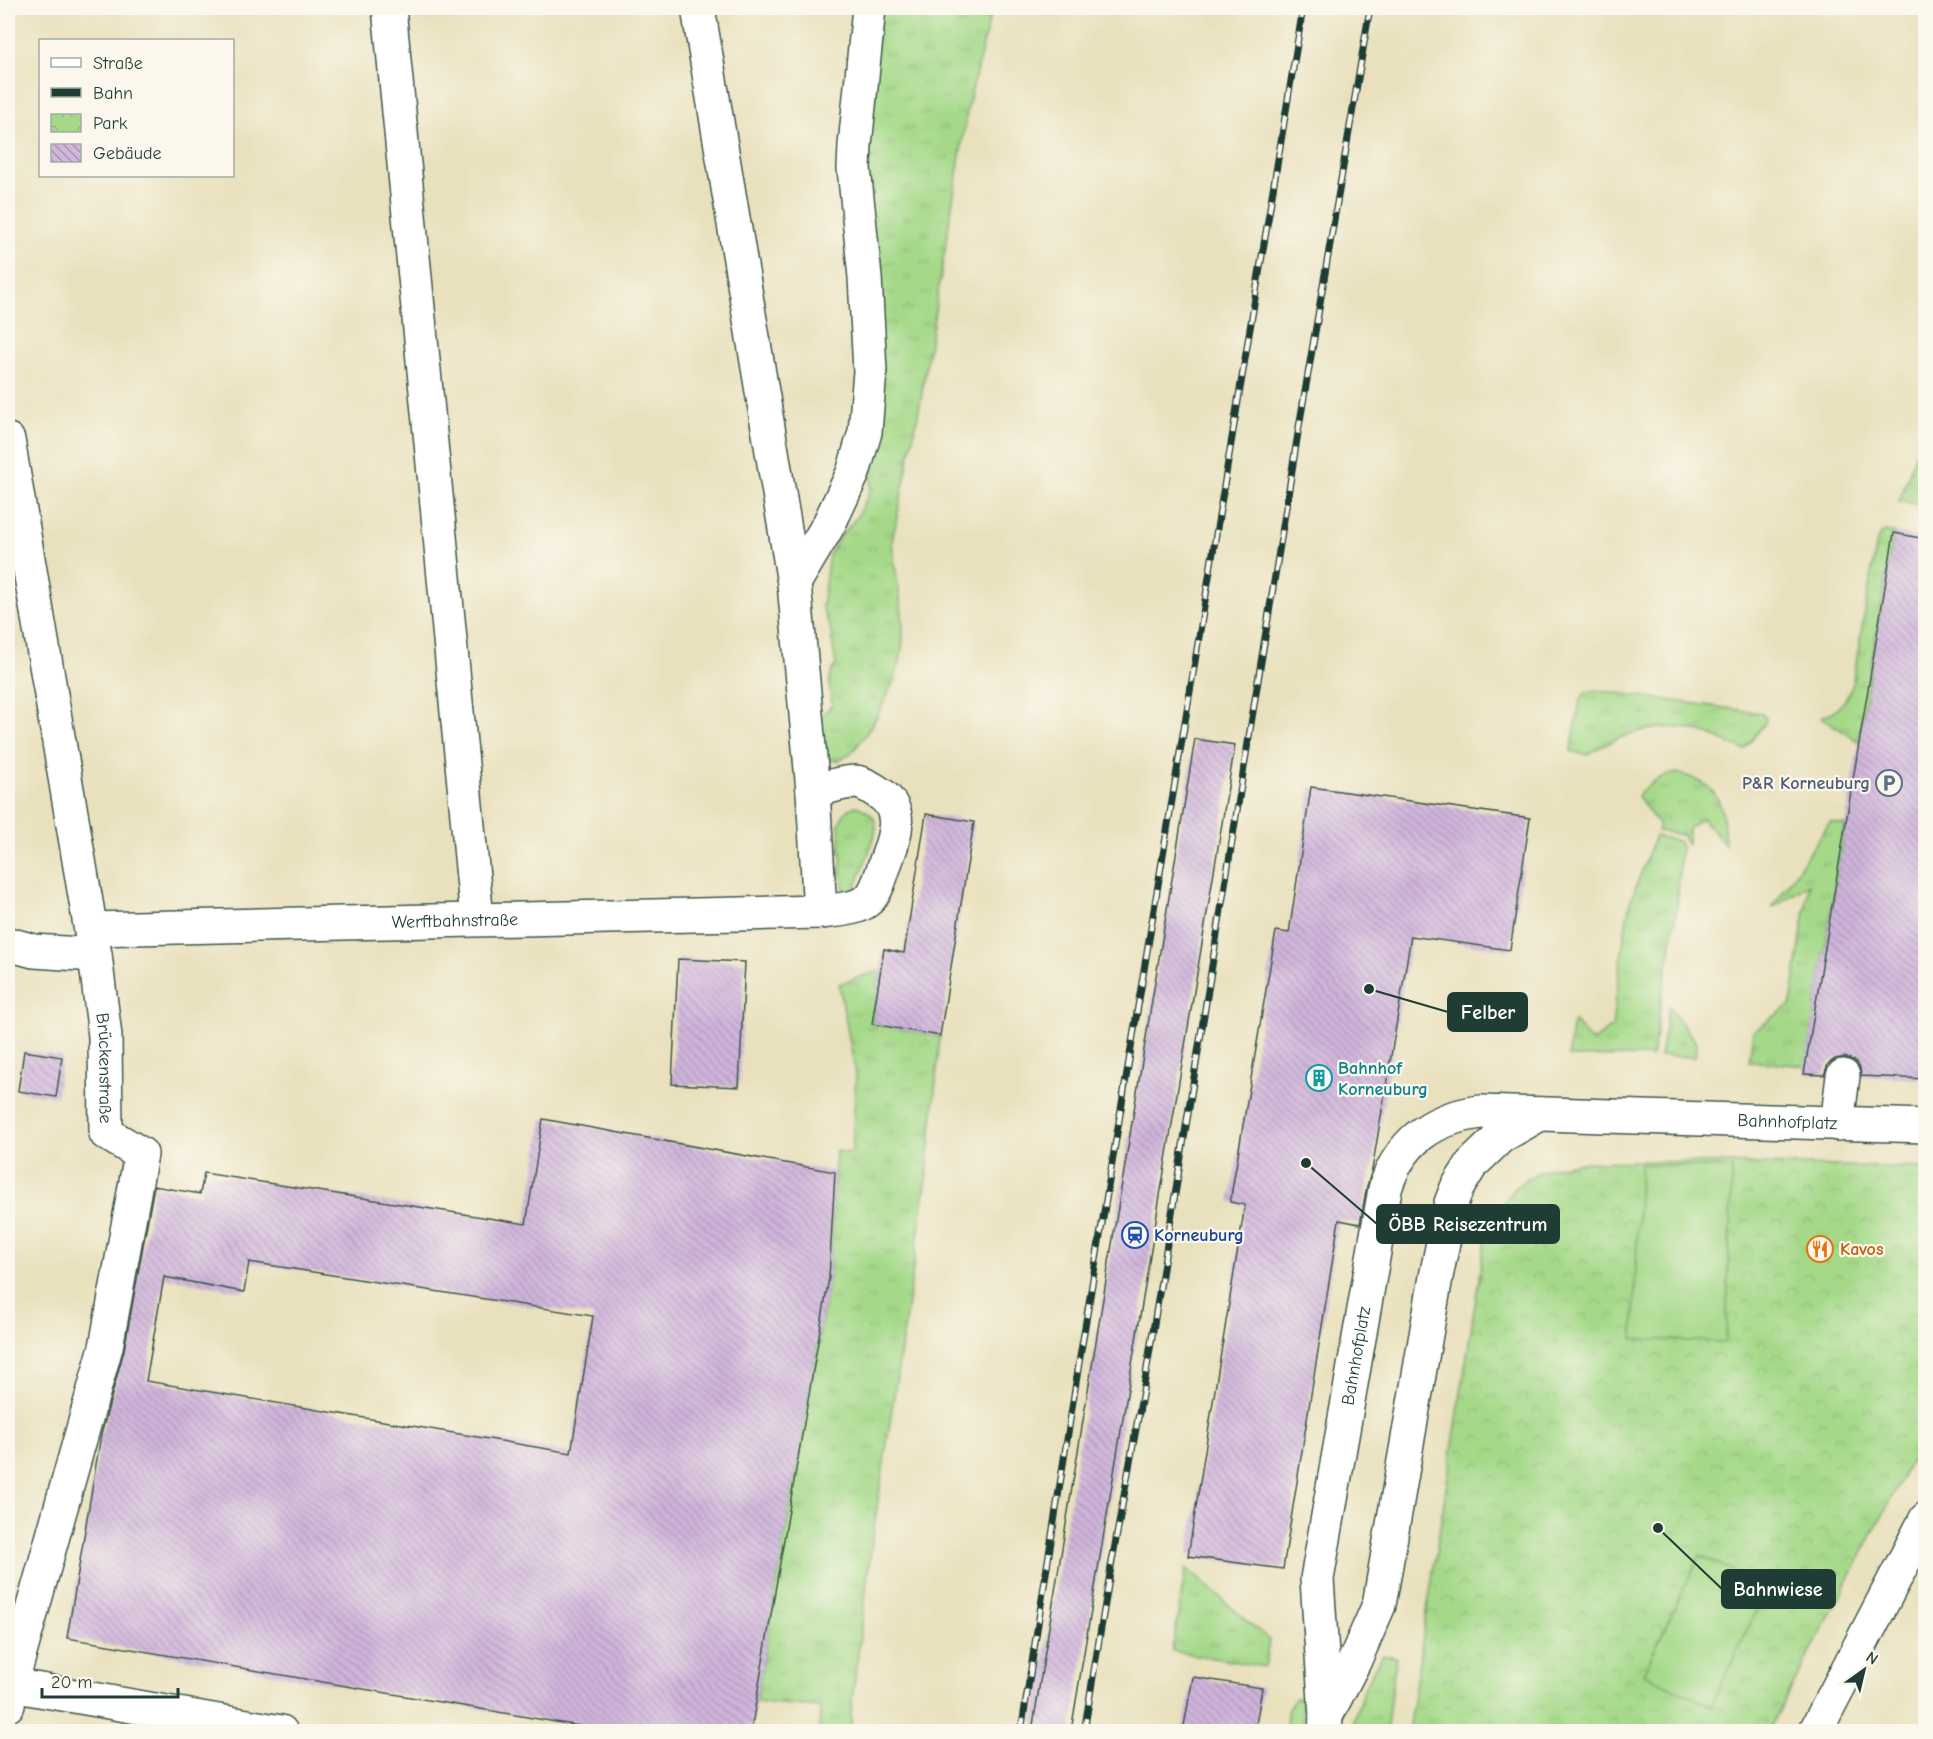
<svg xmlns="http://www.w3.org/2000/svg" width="1933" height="1739" font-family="'Comic Neue',sans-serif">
<defs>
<pattern id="grass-tufts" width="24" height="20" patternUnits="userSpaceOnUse" patternTransform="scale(1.5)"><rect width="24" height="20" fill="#a5d989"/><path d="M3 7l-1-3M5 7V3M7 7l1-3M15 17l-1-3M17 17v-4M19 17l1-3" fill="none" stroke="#8ebb77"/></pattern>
<pattern id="park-crowns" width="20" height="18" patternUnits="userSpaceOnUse" patternTransform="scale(1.5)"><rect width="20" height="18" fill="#a5d989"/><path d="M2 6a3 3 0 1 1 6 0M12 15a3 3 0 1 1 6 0" fill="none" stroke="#8ebb77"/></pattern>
<pattern id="garden-dots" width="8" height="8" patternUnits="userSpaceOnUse" patternTransform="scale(1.5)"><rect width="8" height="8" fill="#a5d989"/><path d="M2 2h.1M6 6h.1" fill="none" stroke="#8ebb77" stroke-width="1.8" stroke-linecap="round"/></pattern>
<pattern id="building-back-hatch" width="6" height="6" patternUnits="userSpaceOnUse" patternTransform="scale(1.5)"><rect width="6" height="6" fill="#d0b5dc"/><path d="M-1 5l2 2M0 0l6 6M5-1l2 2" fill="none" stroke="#a894b3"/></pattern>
</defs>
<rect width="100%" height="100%" fill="#fbf7ec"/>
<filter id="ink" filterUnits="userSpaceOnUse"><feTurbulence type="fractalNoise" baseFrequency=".0167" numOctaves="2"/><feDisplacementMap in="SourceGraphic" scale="12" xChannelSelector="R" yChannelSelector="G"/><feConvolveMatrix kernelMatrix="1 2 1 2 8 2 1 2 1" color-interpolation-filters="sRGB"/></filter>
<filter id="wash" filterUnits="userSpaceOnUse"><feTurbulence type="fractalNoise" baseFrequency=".008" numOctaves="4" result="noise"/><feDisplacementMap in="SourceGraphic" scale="24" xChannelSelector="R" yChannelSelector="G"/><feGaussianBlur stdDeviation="1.35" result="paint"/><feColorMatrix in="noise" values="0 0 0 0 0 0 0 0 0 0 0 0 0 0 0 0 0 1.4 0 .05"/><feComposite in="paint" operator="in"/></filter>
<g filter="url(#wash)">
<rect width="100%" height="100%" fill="#e9e1be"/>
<path fill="url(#grass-tufts)" stroke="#628b5e" stroke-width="1.5" d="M 880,8 L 992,8 L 968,106 L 920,404 L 892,541 C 895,578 906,613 902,650 C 901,659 898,669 895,677 C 890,692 848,786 824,754 C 819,747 817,732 815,723 L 832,705 C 830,690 826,677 836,665 L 830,627 L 822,607 L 829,555 L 839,538 L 857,517 L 870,491 L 875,455 L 864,189 Z
M 1886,532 L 1894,533 L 1858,741 L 1821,717 C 1839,710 1844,704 1852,686 L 1877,541 L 1881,534 Z
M 1596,690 L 1761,713 L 1766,718 L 1765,723 L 1744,750 C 1731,745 1718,737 1704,733 C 1664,720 1621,732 1587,755 L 1571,751 L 1580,701 L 1586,692 Z
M 1676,773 C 1721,783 1723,804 1725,845 L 1702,818 L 1688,829 L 1688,844 L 1682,835 L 1657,831 L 1659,826 L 1638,796 C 1649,782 1659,777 1676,773 Z
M 856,806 C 883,815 877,831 869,852 C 864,864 860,876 855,888 L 852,893 L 849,893 L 843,887 L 839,824 C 843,815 846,809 856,806 Z
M 1830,822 L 1845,825 L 1806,1066 L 1749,1061 L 1753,1032 L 1791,1004 L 1809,884 L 1772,908 Z
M 1655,836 L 1678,841 L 1681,846 L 1677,907 L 1652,1056 L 1568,1057 L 1572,1027 L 1574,1021 L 1592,1042 L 1612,1027 L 1626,923 L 1630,902 Z
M 881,970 L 872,1024 L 940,1036 L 927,1177 L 873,1534 L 851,1710 L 851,1731 L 819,1731 L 820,1707 L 756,1702 L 829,1278 L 836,1151 L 852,1153 L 856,1075 L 839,984 Z
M 1669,1006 L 1697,1044 L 1695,1057 L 1660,1056 Z
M 1186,1568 L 1269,1640 L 1265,1667 L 1172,1651 Z
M 1383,1655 L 1396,1657 L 1386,1731 L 1352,1731 C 1357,1703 1366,1679 1383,1655 Z
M 1295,1698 L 1300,1698 L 1303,1712 L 1302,1731 L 1286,1731 L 1287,1712 Z"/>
<path fill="url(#park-crowns)" stroke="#628b5e" stroke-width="1.5" d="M 1637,1161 L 1925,1168 L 1925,1434 L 1769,1731 L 1408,1732 L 1484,1246 C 1491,1230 1496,1214 1506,1200 C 1535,1156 1591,1163 1637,1161 Z"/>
<path fill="url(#garden-dots)" stroke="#628b5e" stroke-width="1.5" d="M 1925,427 L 1925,505 L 1898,502 L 1899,502 Z"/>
<path fill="#a5d989" stroke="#628b5e" stroke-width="1.5" d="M 1640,1164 L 1732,1168 L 1726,1342 L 1633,1339 Z
M 1700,1555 L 1767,1587 L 1711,1706 L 1643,1674 Z"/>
<g id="blocks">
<path fill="url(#building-back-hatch)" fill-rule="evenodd" d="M 1894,533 L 1926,539 L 1926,1079 L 1861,1076 L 1860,1068 L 1855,1061 L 1845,1057 L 1835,1059 L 1828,1064 L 1824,1075 L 1804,1074 Z
M 1195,739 L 1235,745 L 1071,1731 L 1032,1731 Z
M 1311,787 L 1530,818 L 1510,950 L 1411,936 L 1372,1170 L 1367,1186 L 1360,1224 L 1339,1220 L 1283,1569 L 1188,1556 L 1245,1205 L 1230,1202 L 1276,931 L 1289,933 Z
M 926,814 L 974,822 L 940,1036 L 872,1024 L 884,949 L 904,953 Z
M 678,959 L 745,962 L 739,1087 L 672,1084 Z
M 24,1051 L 62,1057 L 56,1097 L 18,1091 Z
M 543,1119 L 835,1172 L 829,1278 L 751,1731 L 608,1731 L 67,1638 L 101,1435 L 124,1350 L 154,1186 L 200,1194 L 204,1173 L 526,1224 ZM 249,1262 L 593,1316 L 571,1453 L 146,1381 L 164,1277 L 244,1292 Z
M 1193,1677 L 1262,1688 L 1255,1731 L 1183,1731 Z"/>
</g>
</g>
<g filter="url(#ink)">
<use href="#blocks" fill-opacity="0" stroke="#3d5649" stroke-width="1.5"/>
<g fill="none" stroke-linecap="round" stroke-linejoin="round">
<defs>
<g id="minor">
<path d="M 389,8 L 477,919"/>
<path d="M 698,8 L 794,583 L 813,791 L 820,912"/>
<path id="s1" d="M 8,440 L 95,955 L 105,1036 L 106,1133 L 141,1154 L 106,1347 L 11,1685 L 8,1705"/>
<path d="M 794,583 L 829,524 L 853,473 L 865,432 L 870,371 L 865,277 L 854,168 L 855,145 L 869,8"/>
<path id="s2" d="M 91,929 L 820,912 C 835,910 858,910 869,899 C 878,890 882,872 886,861 C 896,834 905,808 876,791 C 870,787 861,782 855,782 C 842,782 826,788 813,791"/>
<path d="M 8,944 L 34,951 L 95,955"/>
<path d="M 1837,1124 L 1843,1076"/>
<path d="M 11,1685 L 281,1732"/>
<path d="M 1326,1716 L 1354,1662 L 1379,1605 L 1436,1277 L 1451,1203 L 1457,1188 L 1472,1164 L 1500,1137 L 1540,1114"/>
<path id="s3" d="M 1325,1732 L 1326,1716 L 1317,1579 L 1385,1189 C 1400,1141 1432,1118 1481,1112 L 1926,1126"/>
<path d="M 1815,1732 L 1926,1519"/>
</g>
</defs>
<use href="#minor" stroke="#3d5649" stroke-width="36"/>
<use href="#minor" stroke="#fff" stroke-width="33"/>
<defs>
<path id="rail" d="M 1021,1732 L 1080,1357 L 1303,8
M 1084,1732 L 1111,1567 L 1146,1374 L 1299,427 L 1370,8"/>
</defs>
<use href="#rail" stroke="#1f3d34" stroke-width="7"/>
<use href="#rail" stroke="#fbf7ec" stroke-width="4.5" stroke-dasharray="14" stroke-linecap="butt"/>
</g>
</g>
<defs>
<symbol id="parking-ring" viewBox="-11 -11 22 22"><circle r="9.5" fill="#fbf7ec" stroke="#5c6f8a" stroke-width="1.5"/><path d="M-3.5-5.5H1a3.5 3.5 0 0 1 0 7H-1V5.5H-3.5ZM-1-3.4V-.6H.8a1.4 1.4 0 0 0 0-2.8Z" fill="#5c6f8a"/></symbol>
<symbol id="building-ring" viewBox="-11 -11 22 22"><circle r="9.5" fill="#fbf7ec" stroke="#0f9aa8" stroke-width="1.5"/><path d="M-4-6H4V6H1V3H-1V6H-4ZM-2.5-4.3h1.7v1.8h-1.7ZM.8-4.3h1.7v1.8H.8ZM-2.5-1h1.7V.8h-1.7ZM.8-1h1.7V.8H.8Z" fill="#0f9aa8"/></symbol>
<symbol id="station-ring" viewBox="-11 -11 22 22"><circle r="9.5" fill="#fbf7ec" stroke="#1a4fb4" stroke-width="1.5"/><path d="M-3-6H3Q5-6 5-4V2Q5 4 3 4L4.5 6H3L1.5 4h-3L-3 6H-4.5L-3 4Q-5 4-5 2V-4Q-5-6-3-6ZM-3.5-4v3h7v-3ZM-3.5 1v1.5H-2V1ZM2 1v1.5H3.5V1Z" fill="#1a4fb4"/></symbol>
<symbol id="restaurant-ring" viewBox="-11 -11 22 22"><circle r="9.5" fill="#fbf7ec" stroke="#e8710a" stroke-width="1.5"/><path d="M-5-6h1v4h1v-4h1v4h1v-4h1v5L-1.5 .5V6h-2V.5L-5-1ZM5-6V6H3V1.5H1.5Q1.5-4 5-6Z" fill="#e8710a"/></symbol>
</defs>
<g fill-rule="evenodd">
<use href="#parking-ring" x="1874" y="768" width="30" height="30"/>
<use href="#building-ring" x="1304" y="1063" width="30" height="30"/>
<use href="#station-ring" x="1120" y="1220" width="30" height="30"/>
<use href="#restaurant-ring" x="1805" y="1234" width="30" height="30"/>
</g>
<g text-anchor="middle" stroke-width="4.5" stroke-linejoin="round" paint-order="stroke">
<g font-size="18" font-weight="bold" fill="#4e5e75" stroke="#fbf7ec" text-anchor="end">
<text x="1870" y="789">P&amp;R Korneuburg</text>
</g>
<g font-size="18" fill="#1f3d34" stroke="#fbf7ec">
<text dy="6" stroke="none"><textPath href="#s2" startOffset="364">Werftbahnstraße</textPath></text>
<text dy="6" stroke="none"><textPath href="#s1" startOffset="636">Brückenstraße</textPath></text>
<text dy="6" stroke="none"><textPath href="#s3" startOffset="987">Bahnhofplatz</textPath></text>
<text dy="6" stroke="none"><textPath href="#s3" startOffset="380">Bahnhofplatz</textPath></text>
</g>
<g font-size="18" font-weight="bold" fill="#0d838f" stroke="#fbf7ec" text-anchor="start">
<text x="1338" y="1074">Bahnhof<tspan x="1338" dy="21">Korneuburg</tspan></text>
</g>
<g font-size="18" font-weight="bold" fill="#164399" stroke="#fbf7ec" text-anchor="start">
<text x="1154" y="1241">Korneuburg</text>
</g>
<g font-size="18" font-weight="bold" fill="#c56008" stroke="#fbf7ec" text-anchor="start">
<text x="1840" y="1255">Kavos</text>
</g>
</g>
<path fill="none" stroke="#1f3d34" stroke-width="2" d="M1369 989L1448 1012M1306 1163L1377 1224M1658 1528L1722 1589"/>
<g fill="#1f3d34" stroke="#fbf7ec" stroke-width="2">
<circle cx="1369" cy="989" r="6"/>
<circle cx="1306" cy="1163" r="6"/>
<circle cx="1658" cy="1528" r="6"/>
</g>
<g fill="#1f3d34" stroke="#1f3d34" stroke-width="2">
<rect x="1448" y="993" width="79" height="38" rx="6"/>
<rect x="1377" y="1205" width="182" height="38" rx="6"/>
<rect x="1722" y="1570" width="113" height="38" rx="6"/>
</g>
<g font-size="20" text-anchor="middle" font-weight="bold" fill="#fff">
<text x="1488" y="1019">Felber</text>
<text x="1468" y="1231">ÖBB Reisezentrum</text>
<text x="1778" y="1596">Bahnwiese</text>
</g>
<rect width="1933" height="1739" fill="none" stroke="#fbf7ec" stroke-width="30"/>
<rect x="39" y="39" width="195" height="138" fill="#fbf7ec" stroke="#a3ada2" stroke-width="1.5"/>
<rect x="51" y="58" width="30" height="9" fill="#ffffff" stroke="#a3ada2" stroke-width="1.5"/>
<text x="93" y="69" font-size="18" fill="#1f3d34">Straße</text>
<rect x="51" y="88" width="30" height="9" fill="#1f3d34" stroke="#a3ada2" stroke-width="1.5"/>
<text x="93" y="99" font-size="18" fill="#1f3d34">Bahn</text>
<rect x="51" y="114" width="30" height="18" fill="url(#park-crowns)" stroke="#a3ada2" stroke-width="1.5"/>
<text x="93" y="129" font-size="18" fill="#1f3d34">Park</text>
<rect x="51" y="144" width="30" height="18" fill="url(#building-back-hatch)" stroke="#a3ada2" stroke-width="1.5"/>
<text x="93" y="159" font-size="18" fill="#1f3d34">Gebäude</text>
<g transform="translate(1864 1670) rotate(34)" stroke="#fbf7ec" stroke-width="4.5" paint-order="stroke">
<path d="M0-4.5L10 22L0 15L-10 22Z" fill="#1f3d34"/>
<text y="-9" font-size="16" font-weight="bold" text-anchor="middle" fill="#1f3d34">N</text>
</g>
<path d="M42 1688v9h136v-9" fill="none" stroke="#1f3d34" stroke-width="3"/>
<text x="51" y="1688" font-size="18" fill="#1f3d34" stroke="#fbf7ec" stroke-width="4.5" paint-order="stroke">20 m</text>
</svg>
